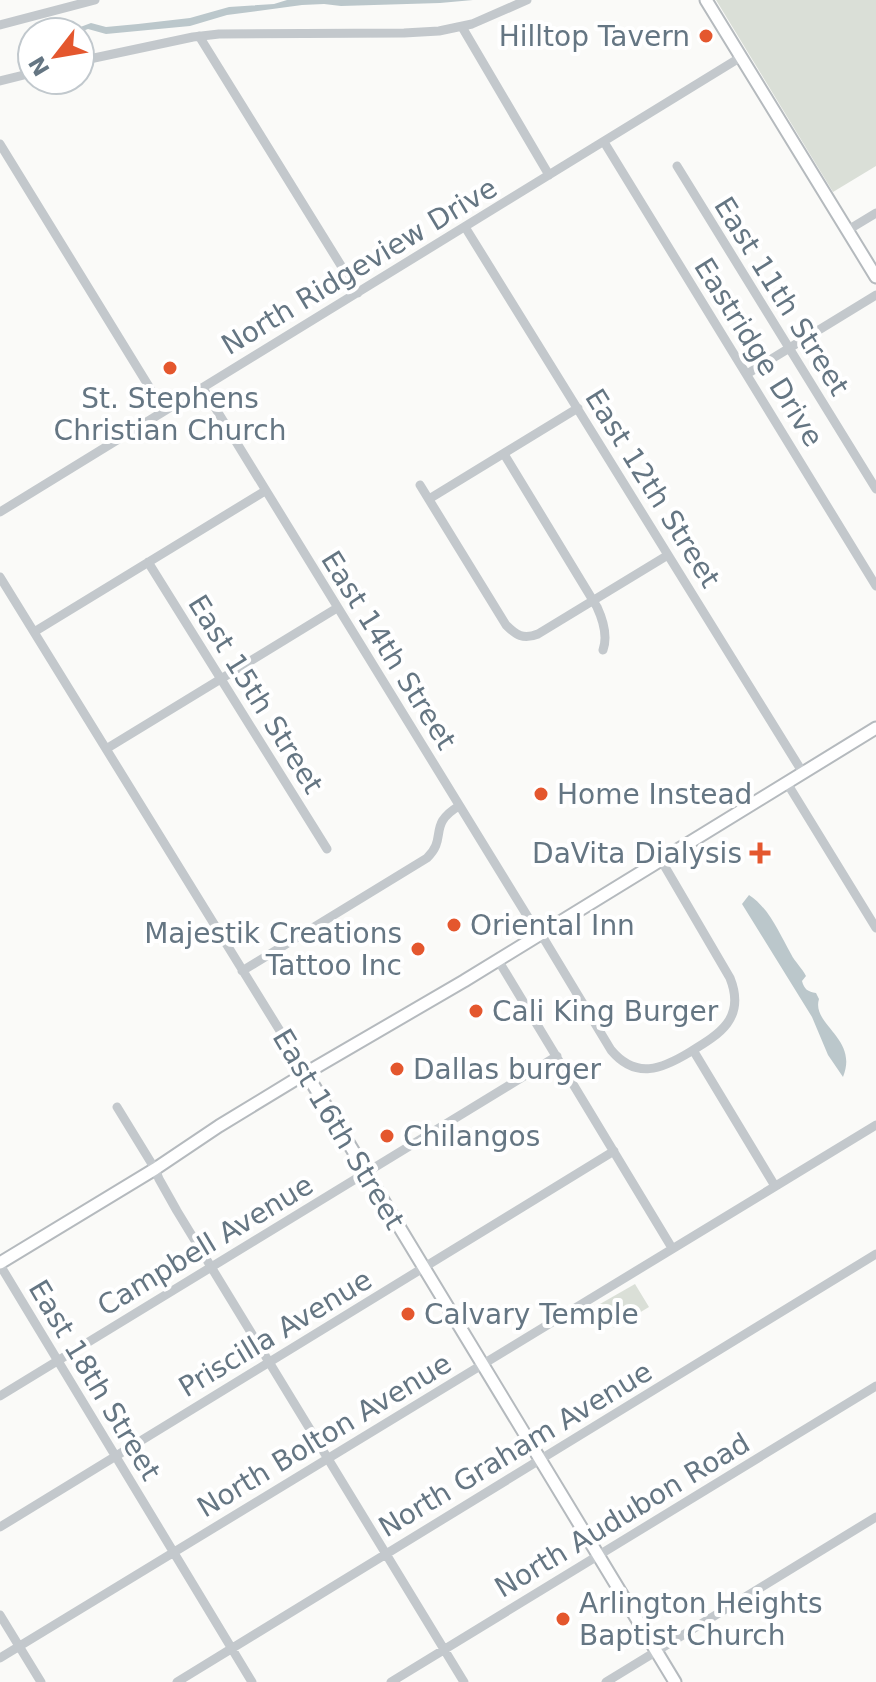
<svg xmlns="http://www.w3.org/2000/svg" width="876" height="1682" font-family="'DejaVu Sans',sans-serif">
<rect width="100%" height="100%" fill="#fafaf8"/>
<path fill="#dadfd7" d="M 716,0 L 876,0 L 876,166 L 833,192 Z
M 635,1284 L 649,1307 L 614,1328 L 600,1304 Z"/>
<path fill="#bbc7cb" d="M 287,0 L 473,0 L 440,3 L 341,6 L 324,4 L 302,5 L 227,15 L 190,26 L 106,34 L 88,29 L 80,32 L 67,32 L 91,23 L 106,27 L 138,24 L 190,18 L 229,7 L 274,4 Z
M 749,895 C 770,909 779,933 791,954 C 795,962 802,968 806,976 L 802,981 C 804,989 808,992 816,993 L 819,999 C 811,1025 859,1038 843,1077 L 828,1055 L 812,1017 L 742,904 Z"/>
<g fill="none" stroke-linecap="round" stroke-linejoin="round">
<defs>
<path id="major" d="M 706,0 L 876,277
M 306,1073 L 675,1682
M 0,1263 L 155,1169 L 219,1126 L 306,1073 L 464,981 L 876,728"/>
</defs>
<use href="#major" stroke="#b5babe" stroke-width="15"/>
<path stroke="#c3c8cc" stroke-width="9" d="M 0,25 L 95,0
M 462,27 L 549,175
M 199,36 L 358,293
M 80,61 L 193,37 L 219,34 L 404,33 L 439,31 L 472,24 L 527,0
M 0,81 L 32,73
M 604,142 L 876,586
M 0,144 L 164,411
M 677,166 L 876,489
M 465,227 L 803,773
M 848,230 L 876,213
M 747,374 L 876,295
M 203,388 L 539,935
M 504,454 L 597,607 C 603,620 608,636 603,650
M 420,485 L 506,625 C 516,635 523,640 538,634 L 668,555
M 429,499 L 578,408
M 0,512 L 741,57
M 148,562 L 327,849
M 0,577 L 306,1073
M 34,632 L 265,491
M 106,749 L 337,608
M 787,783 L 876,928
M 541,934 L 611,1050 C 636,1080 662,1069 690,1052 C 720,1034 746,1018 730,978 L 661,860
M 498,960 L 672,1248
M 242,971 L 427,858 C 448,838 427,825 459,806
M 693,1050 L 775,1186
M 117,1107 L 155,1169 L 159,1179 L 177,1211 L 464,1682
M 0,1265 L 252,1682
M 0,1396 L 557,1056
M 0,1527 L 614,1151
M 0,1615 L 41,1682
M 0,1658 L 876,1125
M 177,1682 L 876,1254
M 391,1682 L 876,1386
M 606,1682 L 876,1517"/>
<use href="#major" stroke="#fff" stroke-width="11"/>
</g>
<g fill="#e4572e" stroke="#fff" stroke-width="3">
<circle cx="706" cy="36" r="8"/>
<circle cx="170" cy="368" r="8"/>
<circle cx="541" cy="794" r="8"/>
<path d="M756 841h8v8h8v8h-8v8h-8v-8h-8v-8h8z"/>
<circle cx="454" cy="925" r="8"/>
<circle cx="418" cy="949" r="8"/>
<circle cx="476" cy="1011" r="8"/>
<circle cx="397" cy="1069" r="8"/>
<circle cx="387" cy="1136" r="8"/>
<circle cx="408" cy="1314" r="8"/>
<circle cx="563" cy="1619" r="8"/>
</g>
<g text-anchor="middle" stroke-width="8" stroke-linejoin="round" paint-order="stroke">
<g font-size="28" fill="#657683" stroke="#fff" text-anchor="start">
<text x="690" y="46" text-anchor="end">Hilltop Tavern</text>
<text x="170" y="408" text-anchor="middle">St. Stephens<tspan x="170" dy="32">Christian Church</tspan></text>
<text x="557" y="804">Home Instead</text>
<text x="742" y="863" text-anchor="end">DaVita Dialysis</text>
<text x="470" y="935">Oriental Inn</text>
<text x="402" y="943" text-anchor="end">Majestik Creations<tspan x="402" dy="32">Tattoo Inc</tspan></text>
<text x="492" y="1021">Cali King Burger</text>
<text x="413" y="1079">Dallas burger</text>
<text x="403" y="1146">Chilangos</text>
<text x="424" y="1324">Calvary Temple</text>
<text x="579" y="1613">Arlington Heights<tspan x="579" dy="32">Baptist Church</tspan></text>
</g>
<g font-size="28" fill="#657683" stroke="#fff">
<text transform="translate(359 266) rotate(-31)" y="10">North Ridgeview Drive</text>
<text transform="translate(782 296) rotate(58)" y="10">East 11th Street</text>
<text transform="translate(759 352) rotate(58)" y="10">Eastridge Drive</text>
<text transform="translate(653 488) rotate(58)" y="10">East 12th Street</text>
<text transform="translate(389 650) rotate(58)" y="10">East 14th Street</text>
<text transform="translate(256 694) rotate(58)" y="10">East 15th Street</text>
<text transform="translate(339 1129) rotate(59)" y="10">East 16th Street</text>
<text transform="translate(205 1245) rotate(-31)" y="10">Campbell Avenue</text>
<text transform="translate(275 1333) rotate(-31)" y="10">Priscilla Avenue</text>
<text transform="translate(95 1380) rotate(59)" y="10">East 18th Street</text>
<text transform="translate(324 1435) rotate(-31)" y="10">North Bolton Avenue</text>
<text transform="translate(515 1449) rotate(-31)" y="10">North Graham Avenue</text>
<text transform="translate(622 1515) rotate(-31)" y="10">North Audubon Road</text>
</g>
</g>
<g transform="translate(56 56) rotate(239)"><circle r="38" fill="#ffffff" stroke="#c1c8cd" stroke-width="2"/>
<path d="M0-6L14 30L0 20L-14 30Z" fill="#e4572e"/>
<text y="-12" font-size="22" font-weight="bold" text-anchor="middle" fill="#657683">N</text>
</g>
</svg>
